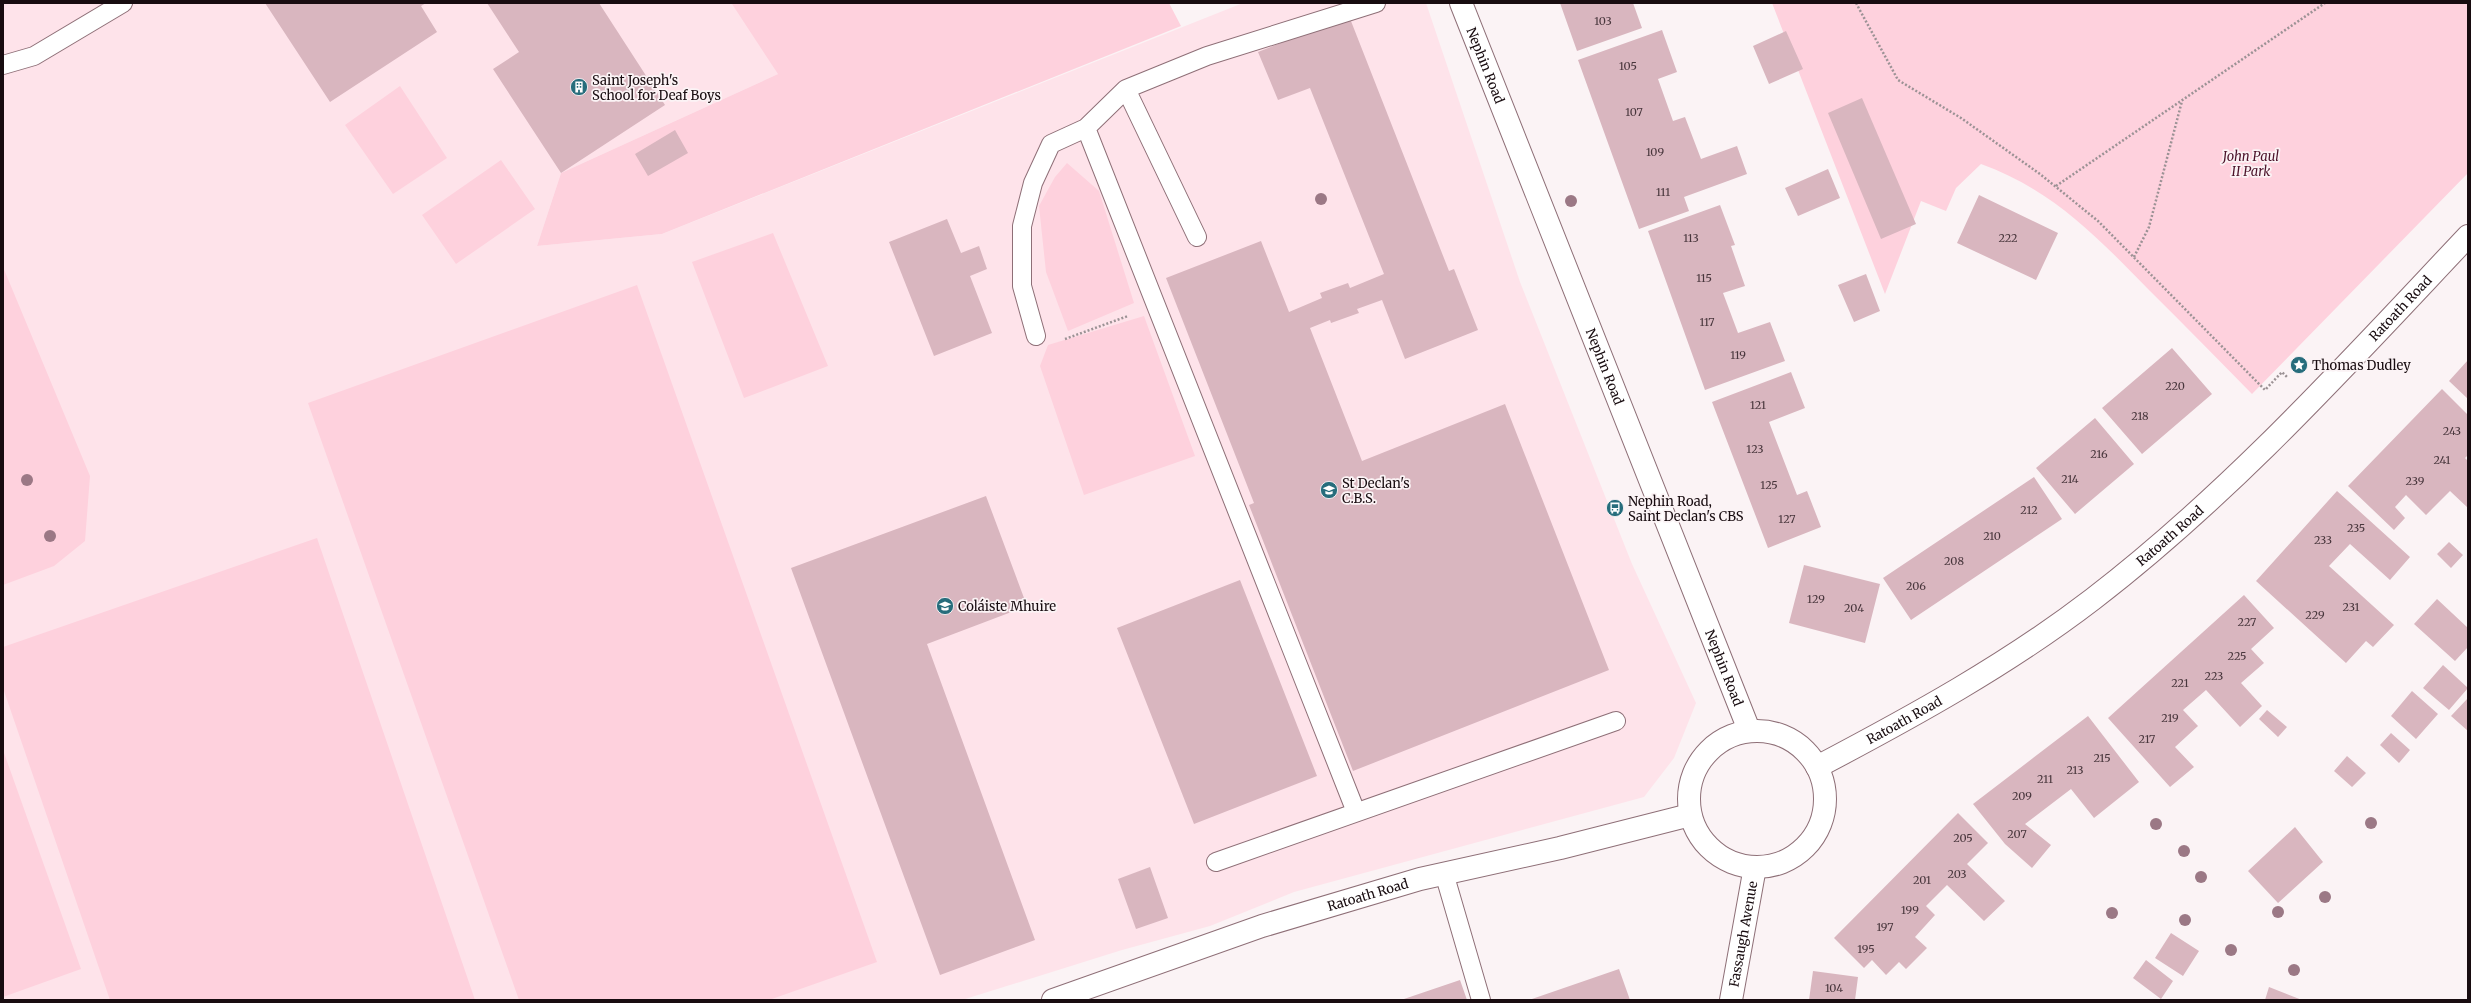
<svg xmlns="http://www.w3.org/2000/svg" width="2471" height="1003" font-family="Merriweather,serif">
<rect width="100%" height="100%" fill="#fbf3f5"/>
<path fill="#fee3ea" d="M 3,3 L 883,3 L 778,74 L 561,173 L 537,246 L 662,234 L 1243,3 L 1426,3 L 1520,282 L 1632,564 L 1696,703 L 1674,758 L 1644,797 L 1294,892 L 1210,926 L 1122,950 L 962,1000 L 3,1000 Z"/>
<path fill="#fed1dd" d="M 734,3 L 1169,3 L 1181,26 L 662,234 L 537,246 L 561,173 L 778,74 L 732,4 Z
M 1772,3 L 2468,3 L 2468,173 L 2252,394 C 2218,359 2184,325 2149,290 C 2097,237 2053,190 1981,164 L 1956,188 L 1946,211 L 1921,201 L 1885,294 Z
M 400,86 L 447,158 L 393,194 L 345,125 Z
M 501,160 L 535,209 L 456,264 L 422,215 Z
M 1067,163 L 1099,191 L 1134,303 L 1068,331 L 1046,272 L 1039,206 L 1055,177 Z
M 773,233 L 828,366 L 744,398 L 692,262 Z
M 3,267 L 90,476 L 85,541 L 54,566 L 3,585 Z
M 637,285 L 877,962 L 769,1000 L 519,1000 L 308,403 Z
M 1144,316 L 1195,456 L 1084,495 L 1040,366 L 1048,345 Z
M 317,538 L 475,1000 L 110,1000 L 3,688 L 3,647 Z
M 3,750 L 81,969 L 3,997 Z"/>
<path fill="#d9b6bf" d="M 265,3 L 426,3 L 421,6 L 437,32 L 330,102 Z
M 487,3 L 599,3 L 665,105 L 561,173 L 493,69 L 519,52 Z
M 1560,3 L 1633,3 L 1642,28 L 1577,51 Z
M 1349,16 L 1449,271 L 1454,269 L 1478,330 L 1405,359 L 1382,300 L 1357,309 L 1359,313 L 1331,323 L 1330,320 L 1310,328 L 1362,461 L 1505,404 L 1609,670 L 1353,771 L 1249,505 L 1254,503 L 1166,278 L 1261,241 L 1289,312 L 1322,298 L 1320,293 L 1348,283 L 1350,288 L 1384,274 L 1310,88 L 1278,100 L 1258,52 Z
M 1662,30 L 1677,72 L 1658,79 L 1673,121 L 1685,117 L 1701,159 L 1737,146 L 1747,174 L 1684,197 L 1689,211 L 1639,229 L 1578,60 Z
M 1786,31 L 1803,69 L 1769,84 L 1753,46 Z
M 1862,98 L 1916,224 L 1881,239 L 1828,113 Z
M 675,130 L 688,153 L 648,176 L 635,154 Z
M 1828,169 L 1840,198 L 1798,216 L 1785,188 Z
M 1979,195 L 2058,233 L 2036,280 L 1957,243 Z
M 1720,205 L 1735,245 L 1731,246 L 1745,286 L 1723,293 L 1738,333 L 1770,322 L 1785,361 L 1705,390 L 1648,231 Z
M 947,219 L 961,253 L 979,246 L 987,269 L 970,276 L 992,333 L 934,356 L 889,242 Z
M 1866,274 L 1880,311 L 1854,322 L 1838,285 Z
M 2172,348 L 2212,394 L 2142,454 L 2102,408 Z
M 2468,360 L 2468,399 L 2449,381 Z
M 1791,372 L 1805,408 L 1769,422 L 1797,495 L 1807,491 L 1821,527 L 1768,548 L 1712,402 Z
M 2442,389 L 2468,415 L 2468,455 L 2465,458 L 2468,461 L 2468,508 L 2450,491 L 2426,515 L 2406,495 L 2395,507 L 2405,518 L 2394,530 L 2348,486 Z
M 2095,418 L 2134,464 L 2075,514 L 2036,468 Z
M 2034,477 L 2062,519 L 1911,620 L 1883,578 Z
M 2337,491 L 2410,557 L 2390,580 L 2350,544 L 2329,566 L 2394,625 L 2373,647 L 2366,641 L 2346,663 L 2256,581 Z
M 986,496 L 1027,606 L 927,644 L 1035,940 L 940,975 L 791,568 Z
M 2449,542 L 2463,555 L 2451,568 L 2437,554 Z
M 1804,565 L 1880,584 L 1865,643 L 1789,623 Z
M 1240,580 L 1317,776 L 1194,824 L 1117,628 Z
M 2244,595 L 2274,628 L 2251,649 L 2264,663 L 2241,683 L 2262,706 L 2240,727 L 2206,690 L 2183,710 L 2198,726 L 2175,747 L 2194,767 L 2170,787 L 2108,718 Z
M 2437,599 L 2468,628 L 2468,647 L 2455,661 L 2414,624 Z
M 2443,665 L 2468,688 L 2449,710 L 2423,688 Z
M 2412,691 L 2438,714 L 2416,739 L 2391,716 Z
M 2468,698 L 2468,731 L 2451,716 Z
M 2267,710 L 2287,727 L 2278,737 L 2259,719 Z
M 2088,716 L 2139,782 L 2094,818 L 2071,789 L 2025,824 L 2051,845 L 2032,868 L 2005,844 L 1973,804 Z
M 2391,733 L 2410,750 L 2399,763 L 2380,745 Z
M 2347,756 L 2366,773 L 2352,787 L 2334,771 Z
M 1958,813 L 1988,843 L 1967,864 L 2005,901 L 1984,921 L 1947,885 L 1926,906 L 1935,915 L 1915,937 L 1927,948 L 1906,969 L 1899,962 L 1886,975 L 1872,960 L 1864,968 L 1834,938 Z
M 2295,827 L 2323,862 L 2278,903 L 2248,871 Z
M 1150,867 L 1168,918 L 1136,929 L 1118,879 Z
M 2171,933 L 2199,951 L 2183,976 L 2155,958 Z
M 2146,960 L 2173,981 L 2161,999 L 2133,978 Z
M 1619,969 L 1630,1000 L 1529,1000 Z
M 1813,971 L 1858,977 L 1855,1000 L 1809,1000 Z
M 1460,980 L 1467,1000 L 1401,1000 Z
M 2269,987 L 2302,1000 L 2265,1000 Z"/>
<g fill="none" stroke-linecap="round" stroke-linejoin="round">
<defs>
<path id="service" d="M 3,65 L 34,56 L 123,3
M 1126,89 L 1197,237
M 1036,336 L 1022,286 L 1022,226 L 1033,183 L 1051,144 L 1086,128
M 1356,812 L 1086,128 L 1126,89 L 1207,56 L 1376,3
M 1216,862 L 1616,721
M 1444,873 L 1481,1000"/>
<g id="tertiary">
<path id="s1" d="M 1461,3 L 1749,730"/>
<path id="s2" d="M 1731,1000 L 1755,867"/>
</g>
<g id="secondary">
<circle cx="1757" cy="799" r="68"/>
<path id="s3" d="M 1817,767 C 1912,717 2007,665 2093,599 C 2231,493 2349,362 2468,236"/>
<path id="s4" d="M 1053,1000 L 1262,926 L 1420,879 L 1560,848 L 1690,815"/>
</g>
</defs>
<use href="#service" stroke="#8e6f77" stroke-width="20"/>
<use href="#tertiary" stroke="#8e6f77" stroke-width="24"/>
<use href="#secondary" stroke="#8e6f77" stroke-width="24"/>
<path stroke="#9c9295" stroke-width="2.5" stroke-dasharray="2 2" stroke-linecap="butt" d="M 1856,3 L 1898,80 L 1961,118 L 2040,174 L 2098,221 L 2265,390 L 2282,372 L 2288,378
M 2056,186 L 2325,3
M 2134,257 L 2149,227 L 2182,101
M 1065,339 L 1128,316"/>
<use href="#service" stroke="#fff" stroke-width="18"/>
<use href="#tertiary" stroke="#fff" stroke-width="22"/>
<use href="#secondary" stroke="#fff" stroke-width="22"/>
</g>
<g fill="#9b7885">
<circle cx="1321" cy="199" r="6"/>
<circle cx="1571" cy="201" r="6"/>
<circle cx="27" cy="480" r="6"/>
<circle cx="50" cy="536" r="6"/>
<circle cx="2371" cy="823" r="6"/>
<circle cx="2156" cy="824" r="6"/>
<circle cx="2184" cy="851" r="6"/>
<circle cx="2201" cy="877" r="6"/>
<circle cx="2325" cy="897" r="6"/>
<circle cx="2278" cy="912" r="6"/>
<circle cx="2112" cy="913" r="6"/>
<circle cx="2185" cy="920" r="6"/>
<circle cx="2231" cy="950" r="6"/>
<circle cx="2294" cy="970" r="6"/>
</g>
<defs>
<symbol id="building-disc" viewBox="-11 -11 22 22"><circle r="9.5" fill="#276d7c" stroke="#fbf3f5"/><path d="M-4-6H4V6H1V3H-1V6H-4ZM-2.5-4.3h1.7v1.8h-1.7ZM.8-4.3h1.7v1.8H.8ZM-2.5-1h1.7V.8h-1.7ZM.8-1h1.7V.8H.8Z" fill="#fff"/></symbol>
<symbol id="sight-disc" viewBox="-11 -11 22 22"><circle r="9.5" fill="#276d7c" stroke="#fbf3f5"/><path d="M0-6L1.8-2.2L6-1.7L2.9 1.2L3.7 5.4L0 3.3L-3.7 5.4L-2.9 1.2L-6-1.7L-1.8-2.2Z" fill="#fff"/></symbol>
<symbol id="school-disc" viewBox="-11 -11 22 22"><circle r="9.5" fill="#276d7c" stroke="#fbf3f5"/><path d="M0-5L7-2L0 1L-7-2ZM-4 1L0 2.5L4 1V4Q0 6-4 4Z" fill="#fff"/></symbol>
<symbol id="bus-disc" viewBox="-11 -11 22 22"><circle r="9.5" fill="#276d7c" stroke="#fbf3f5"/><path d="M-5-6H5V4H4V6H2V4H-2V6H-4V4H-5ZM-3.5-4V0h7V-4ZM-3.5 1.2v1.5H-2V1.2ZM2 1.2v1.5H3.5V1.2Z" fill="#fff"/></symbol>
</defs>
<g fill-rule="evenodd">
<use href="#building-disc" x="569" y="77" width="20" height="20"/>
<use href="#sight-disc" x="2289" y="355" width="20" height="20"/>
<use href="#school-disc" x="1319" y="480" width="20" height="20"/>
<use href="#bus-disc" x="1605" y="498" width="20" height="20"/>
<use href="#school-disc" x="935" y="596" width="20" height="20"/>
</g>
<g text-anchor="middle" stroke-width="3.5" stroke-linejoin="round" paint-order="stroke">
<g font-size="11" fill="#48363c">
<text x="1603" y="25">103</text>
<text x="1628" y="70">105</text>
<text x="1634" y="116">107</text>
<text x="1655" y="156">109</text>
<text x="1663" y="196">111</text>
<text x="1691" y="242">113</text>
<text x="2008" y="242">222</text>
<text x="1704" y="282">115</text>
<text x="1707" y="326">117</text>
<text x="1738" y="359">119</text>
<text x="2175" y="390">220</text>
<text x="1758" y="409">121</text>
<text x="2140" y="420">218</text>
<text x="2452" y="435">243</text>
<text x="1755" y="453">123</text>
<text x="2099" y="458">216</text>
<text x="2442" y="464">241</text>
<text x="2070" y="483">214</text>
<text x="2415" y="485">239</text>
<text x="1769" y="489">125</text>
<text x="2029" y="514">212</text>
<text x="1787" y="523">127</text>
<text x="2356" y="532">235</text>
<text x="1992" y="540">210</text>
<text x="2323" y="544">233</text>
<text x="1954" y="565">208</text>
<text x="1916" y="590">206</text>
<text x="1816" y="603">129</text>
<text x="2351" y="611">231</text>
<text x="1854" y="612">204</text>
<text x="2315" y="619">229</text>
<text x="2247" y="626">227</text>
<text x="2237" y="660">225</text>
<text x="2214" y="680">223</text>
<text x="2180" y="687">221</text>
<text x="2170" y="722">219</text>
<text x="2147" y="743">217</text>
<text x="2102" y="762">215</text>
<text x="2075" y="774">213</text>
<text x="2045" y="783">211</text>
<text x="2022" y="800">209</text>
<text x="2017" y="838">207</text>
<text x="1963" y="842">205</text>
<text x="1957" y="878">203</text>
<text x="1922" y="884">201</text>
<text x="1910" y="914">199</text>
<text x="1885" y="931">197</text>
<text x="1866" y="953">195</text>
<text x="1834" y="992">104</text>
</g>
<g font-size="13" fill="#180c10" stroke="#fbf3f5">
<text dy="5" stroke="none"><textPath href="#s1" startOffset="67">Nephin Road</textPath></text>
<text dy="5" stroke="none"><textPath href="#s3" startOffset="747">Ratoath Road</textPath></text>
<text dy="5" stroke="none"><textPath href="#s1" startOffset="391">Nephin Road</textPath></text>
<text dy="5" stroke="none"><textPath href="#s3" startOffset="423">Ratoath Road</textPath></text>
<text dy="5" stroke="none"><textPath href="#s1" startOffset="715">Nephin Road</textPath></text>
<text dy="5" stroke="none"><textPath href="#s3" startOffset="99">Ratoath Road</textPath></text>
<text dy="5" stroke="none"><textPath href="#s4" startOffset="332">Ratoath Road</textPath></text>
<text dy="5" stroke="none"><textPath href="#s2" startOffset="67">Fassaugh Avenue</textPath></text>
</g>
<g font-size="13" fill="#180c10" stroke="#fbf3f5" text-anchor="start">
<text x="592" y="85">Saint Joseph's<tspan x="592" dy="15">School for Deaf Boys</tspan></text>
<text x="2312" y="370">Thomas Dudley</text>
<text x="1342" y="488">St Declan's<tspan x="1342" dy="15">C.B.S.</tspan></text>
<text x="1628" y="506">Nephin Road,<tspan x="1628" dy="15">Saint Declan's CBS</tspan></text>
<text x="958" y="611">Coláiste Mhuire</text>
</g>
<g font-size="13" font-style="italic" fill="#4c132a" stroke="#fbf3f5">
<text x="2251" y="161">John Paul<tspan x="2251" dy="15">II Park</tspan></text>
</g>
</g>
<rect width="2471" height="1003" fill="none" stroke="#180c10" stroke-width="8"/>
</svg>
